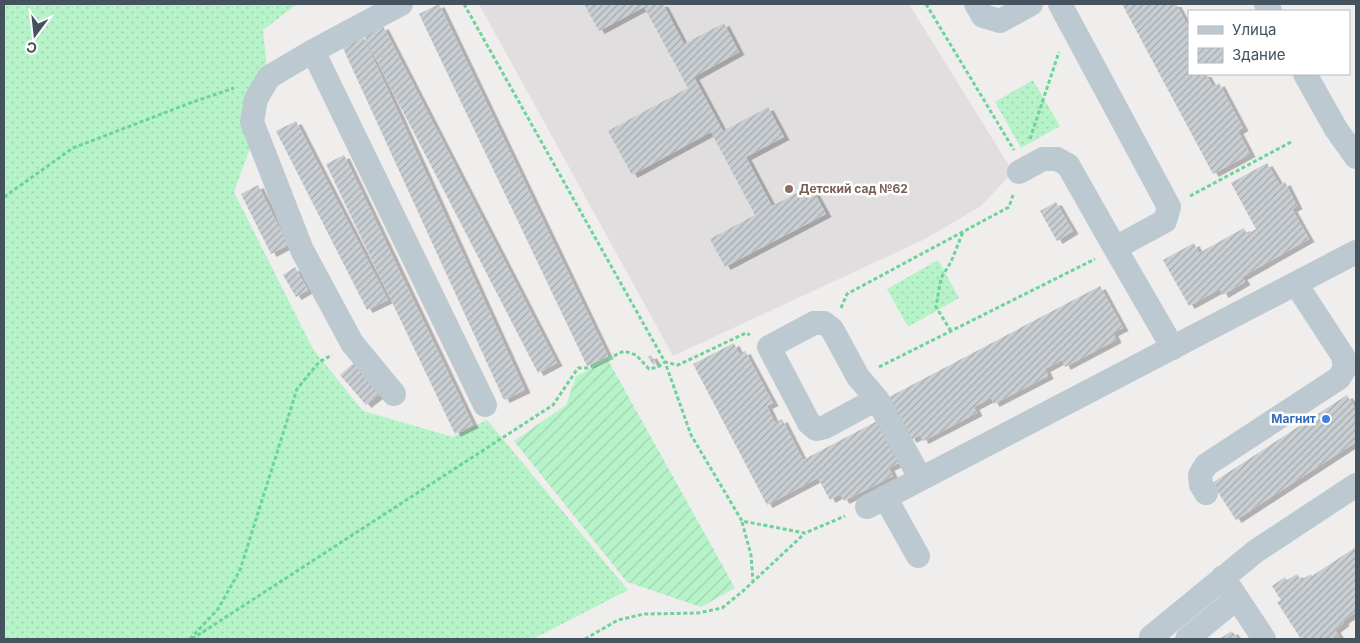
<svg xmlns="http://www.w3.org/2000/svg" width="1360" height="643" font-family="Inter,sans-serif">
<defs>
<pattern id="grass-dots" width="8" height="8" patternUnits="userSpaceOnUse" patternTransform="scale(1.25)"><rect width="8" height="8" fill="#b7f3c9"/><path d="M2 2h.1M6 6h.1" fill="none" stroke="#9fd2af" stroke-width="1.8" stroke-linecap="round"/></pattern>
<pattern id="garden-furrows" width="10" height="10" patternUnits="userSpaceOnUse" patternTransform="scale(1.25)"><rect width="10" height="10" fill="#b7f3c9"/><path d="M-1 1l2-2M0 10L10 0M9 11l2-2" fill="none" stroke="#9fd2af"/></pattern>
<pattern id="building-hatch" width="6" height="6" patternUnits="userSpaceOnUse" patternTransform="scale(1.25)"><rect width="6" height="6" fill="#c9ced3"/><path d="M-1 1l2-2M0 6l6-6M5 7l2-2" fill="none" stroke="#a5aaae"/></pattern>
<filter id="shadow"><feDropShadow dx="5.5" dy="3" stdDeviation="0" flood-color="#0004"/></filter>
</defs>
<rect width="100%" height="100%" fill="#f0eded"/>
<path fill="#e1dedf" d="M 479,4 L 909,4 L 1013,172 L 981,206 L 925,239 L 673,356 Z"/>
<path fill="url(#grass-dots)" d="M 4,4 L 297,4 L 263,30 L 270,94 L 234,192 L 313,349 L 363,411 L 453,437 L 487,420 L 628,590 L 533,639 L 4,639 Z
M 1033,80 L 1060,126 L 1021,148 L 995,102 Z
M 938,260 L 959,298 L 908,327 L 887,289 Z"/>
<path fill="url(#garden-furrows)" d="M 608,360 L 735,588 L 701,607 L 627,582 L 514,441 L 566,405 L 576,376 Z"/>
<path fill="url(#building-hatch)" filter="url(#shadow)" d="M 439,4 L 608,356 L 587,366 L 419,14 Z
M 584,4 L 663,4 L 684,44 L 724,23 L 739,52 L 694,77 L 723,131 L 768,107 L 784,137 L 746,157 L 772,206 L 811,186 L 826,214 L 725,267 L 710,239 L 755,215 L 711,132 L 632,175 L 608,131 L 688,88 L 644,7 L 599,31 Z
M 1122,4 L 1176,4 L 1189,28 L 1189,74 L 1206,74 L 1213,87 L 1219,83 L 1243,128 L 1238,131 L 1250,154 L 1213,174 Z
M 383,26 L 557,363 L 538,373 L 364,36 Z
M 363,36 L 525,390 L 504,400 L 342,46 Z
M 296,121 L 388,300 L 367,310 L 276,131 Z
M 344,155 L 473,425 L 455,434 L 326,164 Z
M 1267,163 L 1280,185 L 1285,182 L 1297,206 L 1292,209 L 1309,239 L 1242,277 L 1245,282 L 1223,295 L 1220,289 L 1189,306 L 1163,260 L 1194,243 L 1199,253 L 1244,228 L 1247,234 L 1256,229 L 1231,183 Z
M 258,185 L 288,245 L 271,254 L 241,194 Z
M 1056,202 L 1073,231 L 1057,241 L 1040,211 Z
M 295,267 L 308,290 L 296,297 L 283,275 Z
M 1100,286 L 1123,328 L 1113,333 L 1116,340 L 1065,367 L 1062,360 L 1045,369 L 1048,376 L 994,404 L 991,398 L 974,407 L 977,413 L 923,441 L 920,435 L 911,440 L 889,397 Z
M 734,343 L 739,354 L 745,351 L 773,403 L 767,406 L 775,423 L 782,419 L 803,460 L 879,420 L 901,462 L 889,468 L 893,476 L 844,501 L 840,494 L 830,500 L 818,478 L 767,505 L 693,364 Z
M 651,355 L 656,363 L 653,365 L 648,357 Z
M 355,362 L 381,393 L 366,405 L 340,375 Z
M 1347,395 L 1356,409 L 1356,442 L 1236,520 L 1212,483 Z
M 1356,547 L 1356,612 L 1343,621 L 1344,623 L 1335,630 L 1339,636 L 1333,639 L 1301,639 L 1277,602 L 1281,600 L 1272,586 L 1285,577 L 1287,580 L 1297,574 L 1301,580 L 1311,574 L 1312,576 Z
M 1232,631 L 1238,639 L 1219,639 Z"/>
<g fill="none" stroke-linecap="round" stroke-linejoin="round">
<path stroke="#6cd499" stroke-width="3" stroke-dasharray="4 2.5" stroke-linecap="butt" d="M 464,4 L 665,362 L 678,365 L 746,333 L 750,335
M 926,4 L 1014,150
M 1030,139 L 1059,52
M 1190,196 L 1291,142
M 4,197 L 73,148 L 190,103 L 234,88
M 841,308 L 847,294 L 1009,207 L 1013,195
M 951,331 L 936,307 L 941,278 L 951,262 L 963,232
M 879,367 L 1095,259
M 742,522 L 751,555 L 753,582
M 190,639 L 218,609 L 240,570 L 297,389 L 319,362 L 332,355
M 192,639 L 553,405 L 578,368 L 588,368 L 624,351 L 636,355 L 649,369 L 658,367 L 665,362 L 691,435 L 742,521 L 805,533 L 845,516
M 585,639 L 618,620 L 644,614 L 698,613 L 722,608 L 743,591 L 804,534"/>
<path stroke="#bcc9d1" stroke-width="24" d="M 976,4 L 983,16 L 1000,21 L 1031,4
M 1060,4 L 1169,207 L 1165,221 L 1115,248 L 1173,348
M 1266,4 L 1270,11
M 313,51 L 485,405
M 1305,74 L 1336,129 L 1356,157
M 1019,172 L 1043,159 L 1057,159 L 1068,165 L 1115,248
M 394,394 L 352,343 L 302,250 L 252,122 L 256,99 L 269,77 L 313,51 L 401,4
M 877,399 L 825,427 L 816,429 L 809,423 L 769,347 L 814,323 L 824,323 L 832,329 L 858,377 L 877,399 L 920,478
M 1206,493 L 1201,485 L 1200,475 L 1206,465 L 1339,378 L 1345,368 L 1343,356 L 1296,284
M 885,497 L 918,556
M 867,507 L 1356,252
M 1223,577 L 1264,639
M 1151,637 L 1256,551 L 1356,485
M 1187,639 L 1237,598"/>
</g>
<circle fill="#8d6e63" stroke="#fff" stroke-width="2" cx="789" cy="189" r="5"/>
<circle fill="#3f7fe0" stroke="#fff" stroke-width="2" cx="1326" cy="419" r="5"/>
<g text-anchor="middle" stroke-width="5" stroke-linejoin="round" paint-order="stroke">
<g font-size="12" font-weight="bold" fill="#785e54" stroke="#fff" text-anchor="start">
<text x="799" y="193">Детский сад №62</text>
</g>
<g font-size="12" font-weight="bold" fill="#366cbe" stroke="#fff" text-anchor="end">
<text x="1316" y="423">Магнит</text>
</g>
</g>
<rect width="1360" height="643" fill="none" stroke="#44535d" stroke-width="10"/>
<rect x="1188" y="10" width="162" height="65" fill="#ffffff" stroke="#b4babe"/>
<rect x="1198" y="26" width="25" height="8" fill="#bcc9d1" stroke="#b4babe"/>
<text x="1232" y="35" font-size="15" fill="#44535d">Улица</text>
<rect x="1198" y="48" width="25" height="15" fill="url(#building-hatch)" stroke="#b4babe"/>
<text x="1232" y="60" font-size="15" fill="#44535d">Здание</text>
<g transform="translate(35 35) rotate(195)" stroke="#ffffff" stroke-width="4" paint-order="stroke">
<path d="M0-4L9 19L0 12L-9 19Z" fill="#44535d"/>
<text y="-8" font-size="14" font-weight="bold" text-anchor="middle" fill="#44535d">С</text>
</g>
</svg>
